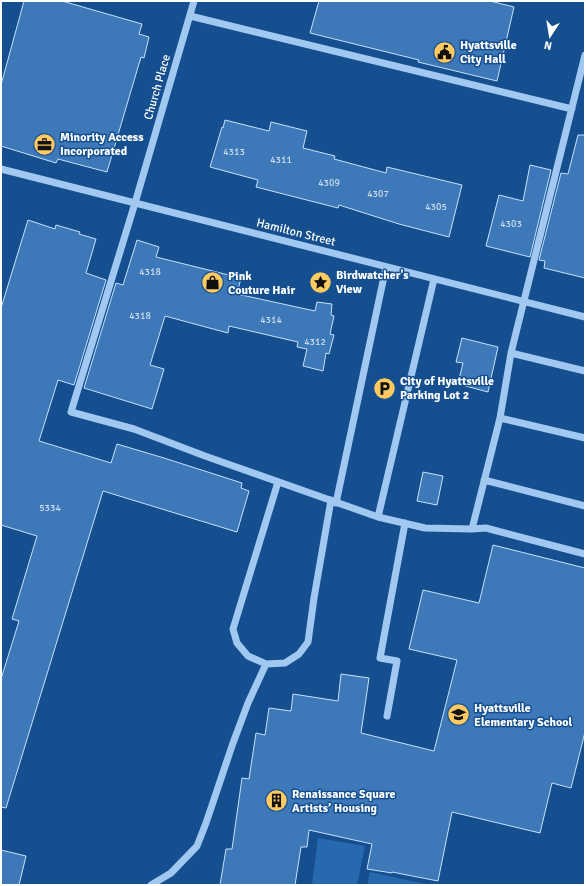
<svg xmlns="http://www.w3.org/2000/svg" width="586" height="886" font-family="Signika,sans-serif">
<rect width="100%" height="100%" fill="#154f8f"/>
<path fill="#2769ae" d="M 318,838 L 365,846 L 357,885 L 312,885 Z
M 370,872 L 430,885 L 367,885 Z"/>
<path fill="#3d78b8" stroke="#c8e1fc" d="M 24,1 L 62,1 L 142,24 L 139,34 L 149,37 L 144,58 L 141,57 L 107,172 L 58,159 L 56,163 L 1,146 L 1,85 Z
M 319,1 L 490,1 L 514,7 L 497,81 L 418,62 L 419,60 L 310,33 Z
M 225,120 L 269,131 L 271,122 L 307,131 L 303,148 L 335,156 L 334,159 L 386,173 L 387,167 L 462,185 L 449,237 L 399,224 L 339,205 L 338,208 L 256,187 L 258,180 L 210,167 L 222,127 L 223,128 Z
M 578,135 L 585,135 L 585,278 L 544,268 L 545,261 L 539,260 L 561,173 L 568,174 Z
M 530,165 L 551,170 L 530,257 L 486,246 L 499,195 L 523,201 Z
M 28,220 L 55,229 L 56,225 L 80,232 L 79,234 L 96,239 L 86,273 L 106,280 L 74,385 L 58,380 L 39,441 L 111,463 L 117,444 L 164,458 L 242,483 L 241,488 L 249,491 L 237,532 L 103,491 L 6,808 L 1,807 L 1,679 L 19,621 L 12,619 L 37,536 L 1,525 L 1,308 Z
M 137,240 L 159,247 L 156,257 L 241,278 L 237,294 L 315,311 L 317,302 L 332,304 L 331,315 L 334,316 L 330,334 L 334,335 L 329,354 L 326,353 L 323,371 L 303,366 L 307,349 L 297,347 L 298,342 L 229,326 L 228,333 L 165,316 L 150,365 L 164,369 L 152,409 L 84,388 L 116,283 L 123,285 Z
M 462,338 L 498,347 L 488,392 L 458,384 L 463,363 L 456,362 Z
M 423,472 L 443,476 L 437,505 L 417,501 Z
M 493,545 L 585,568 L 585,732 L 571,788 L 552,783 L 540,833 L 452,812 L 438,881 L 392,872 L 392,873 L 367,869 L 372,844 L 309,830 L 307,847 L 301,847 L 295,885 L 220,885 L 226,849 L 232,849 L 242,778 L 249,779 L 256,733 L 265,735 L 269,708 L 291,711 L 293,694 L 338,701 L 341,674 L 369,678 L 361,733 L 434,751 L 457,660 L 409,649 L 423,590 L 479,603 Z
M 1,850 L 26,856 L 19,885 L 1,885 Z"/>
<g fill="none" stroke-linecap="round" stroke-linejoin="round">
<path stroke="#a1c8f0" stroke-width="7" d="M 194,1 L 135,203 L 71,412 L 134,429 L 205,456 L 378,517 L 425,528 L 472,529 L 486,528 L 585,554
M 190,16 L 572,109
M 1,169 L 585,317
M 511,353 L 585,371
M 500,418 L 585,438
M 484,480 L 585,506
M 336,503 L 386,267
M 378,517 L 434,279
M 472,529 L 500,418 L 511,353 L 585,55
M 266,664 L 285,663 L 299,654 L 308,642 L 314,598 L 331,500
M 387,716 L 397,661 L 380,658 L 405,523
M 151,885 L 171,873 L 197,846 L 206,823 L 233,743 L 248,703 L 266,664 L 248,656 L 237,643 L 233,629 L 278,482"/>
</g>
<defs>
<symbol id="civic-disc" viewBox="-11 -11 22 22"><circle r="9.5" fill="#ffcb60" stroke="#154f8f"/><path d="M-.6-6.5H3V-4.5H.6V-3L4-1V1h2V6H-6V1h2V-1L-.6-3ZM-1.2 2.5V6h2.4V2.5Z" fill="#111"/></symbol>
<symbol id="office-disc" viewBox="-11 -11 22 22"><circle r="9.5" fill="#ffcb60" stroke="#154f8f"/><path d="M-6-3h4V-5.5h4V-3h4V5H-6ZM-1-4.5V-3h2v-1.5ZM-6 0V1H6V0Z" fill="#111"/></symbol>
<symbol id="sight-disc" viewBox="-11 -11 22 22"><circle r="9.5" fill="#ffcb60" stroke="#154f8f"/><path d="M0-6L1.8-2.2L6-1.7L2.9 1.2L3.7 5.4L0 3.3L-3.7 5.4L-2.9 1.2L-6-1.7L-1.8-2.2Z" fill="#111"/></symbol>
<symbol id="shop-disc" viewBox="-11 -11 22 22"><circle r="9.5" fill="#ffcb60" stroke="#154f8f"/><path d="M-5-2.5h2.3a2.7 3.5 0 0 1 5.4 0H5L5.5 6h-11ZM-1.5-2.5h3a1.5 2.3 0 0 0-3 0Z" fill="#111"/></symbol>
<symbol id="parking-disc" viewBox="-11 -11 22 22"><circle r="9.5" fill="#ffcb60" stroke="#154f8f"/><path d="M-3.5-5.5H1a3.5 3.5 0 0 1 0 7H-1V5.5H-3.5ZM-1-3.4V-.6H.8a1.4 1.4 0 0 0 0-2.8Z" fill="#111"/></symbol>
<symbol id="school-disc" viewBox="-11 -11 22 22"><circle r="9.5" fill="#ffcb60" stroke="#154f8f"/><path d="M0-5L7-2L0 1L-7-2ZM-4 1L0 2.5L4 1V4Q0 6-4 4Z" fill="#111"/></symbol>
<symbol id="building-disc" viewBox="-11 -11 22 22"><circle r="9.5" fill="#ffcb60" stroke="#154f8f"/><path d="M-4-6H4V6H1V3H-1V6H-4ZM-2.5-4.3h1.7v1.8h-1.7ZM.8-4.3h1.7v1.8H.8ZM-2.5-1h1.7V.8h-1.7ZM.8-1h1.7V.8H.8Z" fill="#111"/></symbol>
</defs>
<g fill-rule="evenodd">
<use href="#civic-disc" x="432" y="40" width="25" height="25"/>
<use href="#office-disc" x="32" y="132" width="25" height="25"/>
<use href="#sight-disc" x="308" y="270" width="25" height="25"/>
<use href="#shop-disc" x="200" y="270" width="25" height="25"/>
<use href="#parking-disc" x="372" y="376" width="25" height="25"/>
<use href="#school-disc" x="446" y="702" width="25" height="25"/>
<use href="#building-disc" x="264" y="788" width="25" height="25"/>
</g>
<g text-anchor="middle" stroke-width="3" stroke-linejoin="round" paint-order="stroke">
<g font-size="10" fill="#cedded">
<text x="234" y="155">4313</text>
<text x="281" y="163">4311</text>
<text x="329" y="186">4309</text>
<text x="378" y="197">4307</text>
<text x="436" y="210">4305</text>
<text x="511" y="227">4303</text>
<text x="150" y="275">4318</text>
<text x="140" y="319">4318</text>
<text x="271" y="323">4314</text>
<text x="315" y="345">4312</text>
<text x="50" y="511">5334</text>
</g>
<g font-size="12" font-weight="bold" fill="#fff" stroke="#154f8f" text-anchor="start">
<text x="460" y="49">Hyattsville<tspan x="460" dy="14">City Hall</tspan></text>
<text x="60" y="141">Minority Access<tspan x="60" dy="14">Incorporated</tspan></text>
<text x="336" y="279">Birdwatcher's<tspan x="336" dy="14">View</tspan></text>
<text x="228" y="280">Pink<tspan x="228" dy="14">Couture Hair</tspan></text>
<text x="400" y="385">City of Hyattsville<tspan x="400" dy="14">Parking Lot 2</tspan></text>
<text x="474" y="712">Hyattsville<tspan x="474" dy="14">Elementary School</tspan></text>
<text x="292" y="798">Renaissance Square<tspan x="292" dy="14">Artists’ Housing</tspan></text>
</g>
<g font-size="12" fill="#fff" stroke="#154f8f">
<text transform="translate(157 87) rotate(-74)" y="4">Church Place</text>
<text transform="translate(296 232) rotate(14)" y="4">Hamilton Street</text>
</g>
</g>
<rect width="586" height="886" fill="none" stroke="#ffffff" stroke-width="4"/>
<g transform="translate(550 36) rotate(192)" stroke="#154f8f" stroke-width="3" paint-order="stroke">
<path d="M0-3L7 15L0 10L-7 15Z" fill="#ffffff"/>
<text y="-6" font-size="11" font-weight="bold" text-anchor="middle" fill="#ffffff">N</text>
</g>
</svg>
